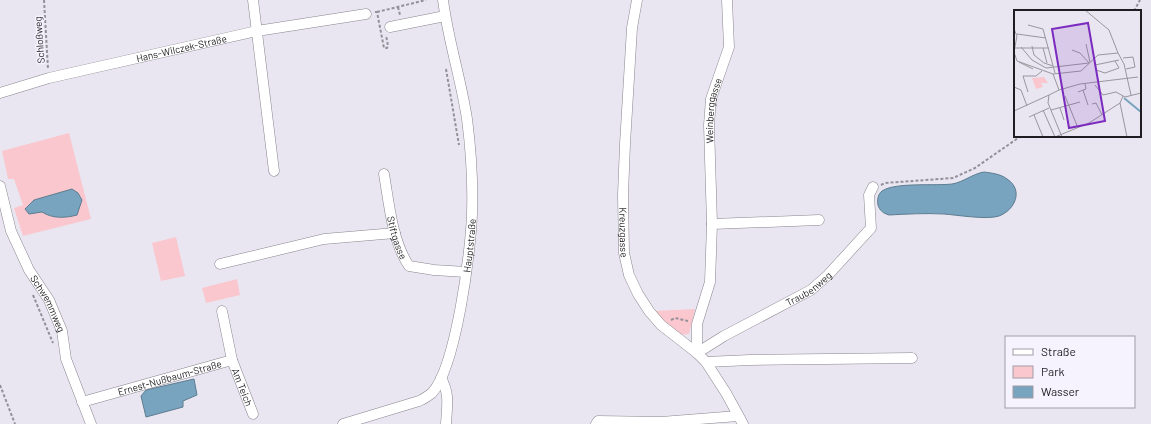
<svg xmlns="http://www.w3.org/2000/svg" width="1151" height="424" font-family="Barlow,sans-serif">
<rect width="100%" height="100%" fill="#eae6f1"/>
<path fill="#f9c7cd" d="M 69,133 L 91,219 L 23,236 L 14,208 L 23,205 L 14,179 L 8,179 L 2,151 Z
M 176,237 L 185,276 L 161,281 L 152,243 Z
M 237,279 L 240,295 L 206,303 L 202,288 Z
M 695,309 L 689,334 L 680,335 L 672,330 L 655,311 Z"/>
<path fill="#78a4bf" stroke="#5d7c90" d="M 984,172 C 991,173 1001,174 1007,179 C 1024,190 1015,210 999,216 C 987,220 957,215 944,214 C 925,213 907,214 889,215 C 883,213 880,211 878,205 C 877,200 878,194 882,191 C 895,182 936,186 952,184 C 964,182 972,174 984,172 Z
M 72,189 L 78,193 L 82,200 L 77,215 C 66,218 53,219 42,212 L 29,214 L 25,209 L 34,200 Z
M 194,379 L 197,395 L 183,401 L 183,407 L 146,417 L 141,396 L 146,390 Z"/>
<g fill="none" stroke-linecap="round" stroke-linejoin="round">
<defs>
<g id="minor">
<path d="M 253,0 L 274,171"/>
<path id="s1" d="M 637,0 L 632,28 L 625,144 L 623,195 L 624,253 L 629,275 L 638,294 L 649,311 L 661,325 L 697,353 L 706,362 L 726,393 L 743,424"/>
<path d="M 390,27 L 445,16"/>
<path id="s2" d="M 0,93 L 49,78 L 257,31 L 366,14"/>
<path id="s3" d="M 384,174 C 389,203 392,241 409,266 L 434,270 L 466,272"/>
<path id="s4" d="M 0,186 L 11,231 L 29,270 L 49,300 L 62,331 L 66,359 L 91,424"/>
<path d="M 712,224 L 819,220"/>
<path d="M 220,264 L 324,239 L 395,233"/>
<path id="s5" d="M 697,353 L 697,324 L 710,282 L 712,224 L 709,125 L 711,99 L 729,47 L 727,0"/>
<path id="s6" d="M 697,353 L 724,336 L 811,290 L 828,275 L 871,228 L 869,195 L 873,187"/>
<path id="s7" d="M 232,360 L 253,414"/>
<path d="M 706,362 L 750,360 L 912,358"/>
<path d="M 441,378 C 450,394 447,406 446,424"/>
<path id="s8" d="M 82,402 L 232,360 L 222,311"/>
<path id="s9" d="M 343,424 L 419,401 C 424,399 428,396 432,393 C 456,367 471,251 472,213 C 473,182 471,150 467,119 C 461,79 448,40 443,0"/>
<path d="M 596,424 L 598,421 L 661,422 L 738,416"/>
</g>
</defs>
<use href="#minor" stroke="#88858f" stroke-width="11"/>
<path stroke="#939098" stroke-width="2" stroke-dasharray="3 2" stroke-linecap="butt" d="M 44,0 L 48,69
M 398,7 L 400,15
M 1134,11 L 1140,0
M 375,12 L 377,12 L 384,48 L 387,48 L 388,46 L 386,35
M 377,12 L 426,0
M 446,69 L 459,145
M 881,185 L 885,183 L 953,178 L 975,168 L 1021,136
M 33,295 L 53,343
M 671,320 L 675,318 L 688,321
M 0,385 L 15,424"/>
<use href="#minor" stroke="#fff" stroke-width="10"/>
</g>
<g text-anchor="middle" stroke-width="3" stroke-linejoin="round" paint-order="stroke">
<g font-size="10" fill="#1f1d21" stroke="#f7f3fe">
<text transform="translate(39 40) rotate(-94)" y="4">Schloßweg</text>
<text dy="4" stroke="none"><textPath href="#s2" startOffset="187">Hans-Wilczek-Straße</textPath></text>
<text dy="4" stroke="none"><textPath href="#s5" startOffset="245">Weinberggasse</textPath></text>
<text dy="4" stroke="none"><textPath href="#s1" startOffset="233">Kreuzgasse</textPath></text>
<text dy="4" stroke="none"><textPath href="#s3" startOffset="65">Stiftgasse</textPath></text>
<text dy="4" stroke="none"><textPath href="#s9" startOffset="248">Hauptstraße</textPath></text>
<text dy="4" stroke="none"><textPath href="#s6" startOffset="129">Traubenweg</textPath></text>
<text dy="4" stroke="none"><textPath href="#s4" startOffset="128">Schwemmweg</textPath></text>
<text dy="4" stroke="none"><textPath href="#s8" startOffset="91">Ernest-Nußbaum-Straße</textPath></text>
<text dy="4" stroke="none"><textPath href="#s7" startOffset="29">Am Teich</textPath></text>
</g>
</g>
<g transform="translate(1014 10)">
<rect width="127" height="127" fill="#eae6f1"/>
<path d="M 30,67 L 34,73 L 27,73 L 29,77 L 22,79 L 18,68 Z" fill="#f9c7cd"/>
<path fill="none" stroke="#78a4bf" stroke-width="2" d="M 110,88 L 127,102"/>
<path fill="none" stroke="#99969e" stroke-width="1" d="M 71,0 L 95,20 L 104,43M 14,15 L 29,19 L 41,63M 0,19 L 3,26 L 0,42 L 3,51 L 39,64 L 45,80 L 35,85 L 34,93 L 48,127M 3,24 L 32,28M 72,34 L 76,52M 18,36 L 20,45 L 30,53 L 39,56M 7,37 L 18,50 L 32,58 L 75,53M 1,38 L 35,38M 29,38 L 33,53M 58,40 L 66,43 L 75,53M 104,43 L 110,54 L 117,85M 80,48 L 82,60 L 91,63 L 105,58 L 101,51M 109,48 L 119,47 L 121,57 L 112,59M 5,52 L 19,59M 81,55 L 105,50M 39,64 L 67,61 L 84,45 L 104,43M 81,75 L 89,85 L 102,82 L 111,87 L 127,83M 0,77 L 7,80 L 13,96M 45,80 L 66,74 L 124,67M 69,80 L 74,95M 14,82 L 9,66 L 22,66 L 28,61M 64,82 L 72,79 L 71,74M 51,86 L 64,118M 106,93 L 113,127M 78,94 L 82,93 L 88,105M 46,98 L 50,110M 29,100 L 41,127M 37,100 L 66,92M 0,101 L 35,85M 20,105 L 29,127M 15,107 L 35,98M 41,127 L 75,113 L 106,93 L 109,86"/>
<path fill="#7b2cbf" fill-opacity="0.15" stroke="#7b2cbf" stroke-width="2" d="M 74,13 L 91,111 L 55,118 L 38,19 Z"/>
<rect width="127" height="127" fill="none" stroke="#1f1d21" stroke-width="2"/>
</g>
<rect x="1005" y="336" width="130" height="72" fill="#f7f3fe" stroke="#a19da6"/>
<rect x="1013" y="349" width="20" height="6" fill="#ffffff" stroke="#a19da6"/>
<text x="1041" y="356" font-size="12" fill="#1f1d21">Straße</text>
<rect x="1013" y="366" width="20" height="12" fill="#f9c7cd" stroke="#a19da6"/>
<text x="1041" y="376" font-size="12" fill="#1f1d21">Park</text>
<rect x="1013" y="386" width="20" height="12" fill="#78a4bf" stroke="#a19da6"/>
<text x="1041" y="396" font-size="12" fill="#1f1d21">Wasser</text>
</svg>
